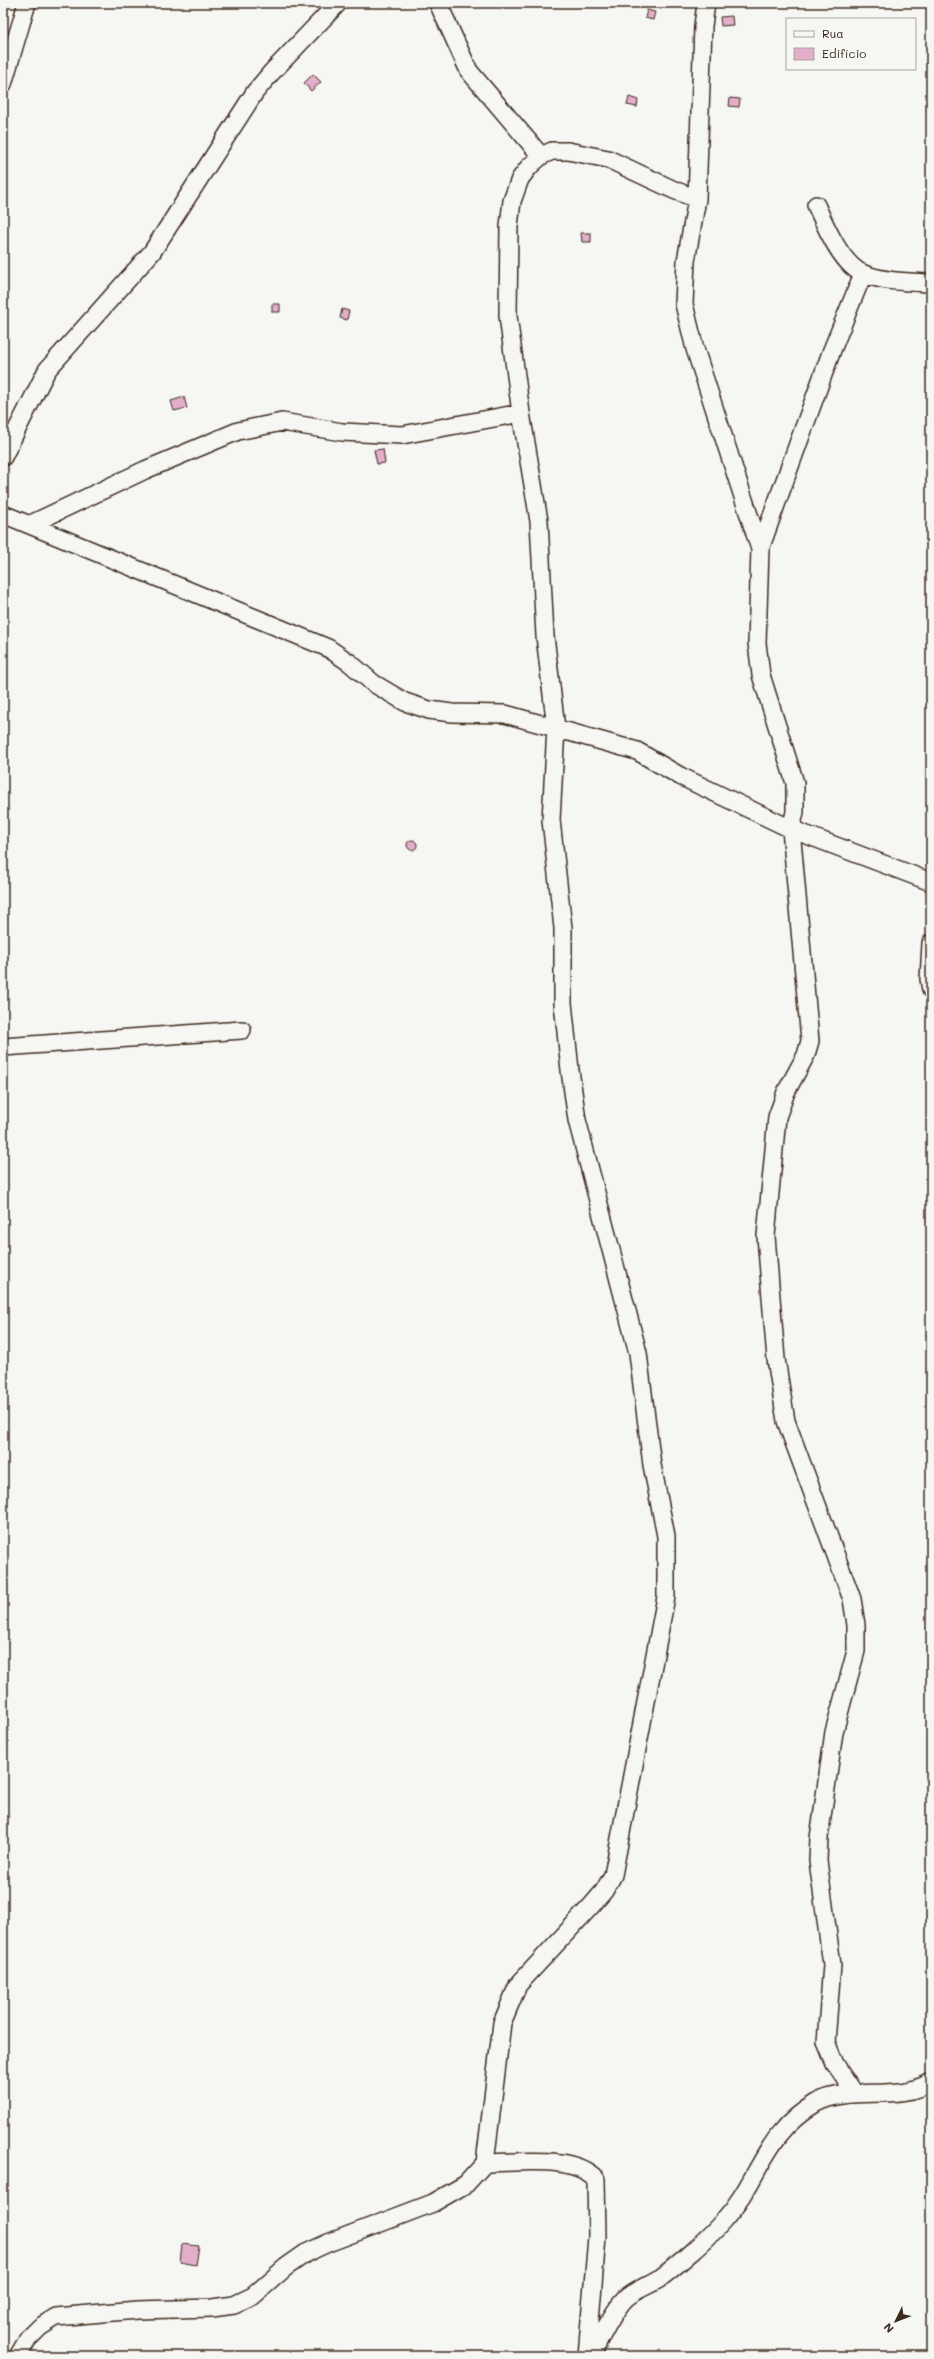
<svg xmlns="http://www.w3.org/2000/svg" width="934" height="2359" font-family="Mali,sans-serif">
<rect width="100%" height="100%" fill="#f6f6f2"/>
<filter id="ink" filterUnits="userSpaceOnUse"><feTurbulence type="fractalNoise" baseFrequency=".025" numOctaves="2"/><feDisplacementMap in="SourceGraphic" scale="8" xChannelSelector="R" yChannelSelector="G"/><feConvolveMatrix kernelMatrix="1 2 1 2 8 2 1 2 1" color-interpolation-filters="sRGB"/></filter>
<g filter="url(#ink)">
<path fill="#e2aec9" stroke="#3b2a1e" d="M 647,10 L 655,12 L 653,20 L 645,18 Z
M 732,16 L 733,25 L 721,26 L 720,17 Z
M 313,74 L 321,82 L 311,91 L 304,83 Z
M 629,97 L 638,100 L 637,107 L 627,105 Z
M 730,98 L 740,99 L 739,107 L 729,106 Z
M 581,233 L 591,233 L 591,242 L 582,242 Z
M 272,304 L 280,304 L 280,312 L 272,312 Z
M 342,309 L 349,311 L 347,320 L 340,318 Z
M 184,397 L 187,408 L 174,411 L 171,401 Z
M 383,449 L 385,463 L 377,464 L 374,450 Z
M407 845a5 5 0 1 1 10 0a5 5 0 1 1-10 0Z
M 182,2244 L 199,2246 L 196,2265 L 180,2262 Z"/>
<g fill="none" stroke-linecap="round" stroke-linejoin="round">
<defs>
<path id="street" d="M 438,3 L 469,71 L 541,156
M 706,3 L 703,26 L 697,199 L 686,261 L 684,304 L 695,349 L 760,549 L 757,643 L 761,675 L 795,783 L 795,812 L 791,829 L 810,1041 L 806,1055 L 786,1092 L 777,1117 L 766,1236 L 776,1359 L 786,1421 L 852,1599 L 856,1625 L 856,1651 L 834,1732 L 819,1838 L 818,1861 L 832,1965 L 826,2042 L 835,2064 L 855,2094
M 3,84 L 27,3
M 816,205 C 825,225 842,266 864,274 C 885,282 909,282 931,283
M 3,457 L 47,370 L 152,252 L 255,92 L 271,73 L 338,3
M 3,514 L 328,648 L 350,663 L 373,683 L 405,702 L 429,710 L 452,713 L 505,714 L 637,751 L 680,776 L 791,829 L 931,882
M 31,524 L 145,470 L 238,431 L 282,422 L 342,432 L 402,435 L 521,413
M 760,549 L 832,350 L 863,274
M 931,943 L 929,979 L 931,990
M 3,1047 L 242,1030
M 485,2163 C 517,2163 573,2154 596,2179 L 597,2237 L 587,2356
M 18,2356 L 28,2339 L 40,2327 L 56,2317 L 137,2310 L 212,2308 L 234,2305 L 253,2296 L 286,2267 L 306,2253 L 328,2243 L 433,2203 L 466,2184 L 485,2163 L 502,2023 L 518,1985 L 592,1905 L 604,1891 L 613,1875 L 666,1597 L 666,1536 L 652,1465 L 638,1353 L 577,1120 L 570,1070 L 563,1003 L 563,928 L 551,820 L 556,728 L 545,636 L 539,521 L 521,413 L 508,316 L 509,226 L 512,201 L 520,179 L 529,167 L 541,156 L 552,151 L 568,151 L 608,159 L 674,190 L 697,199
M 591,2356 C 601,2338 611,2314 625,2299 C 634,2290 648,2286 659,2279 C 676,2266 710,2237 724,2220 C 760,2180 764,2133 816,2103 C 851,2084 897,2103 931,2082"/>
</defs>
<use href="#street" stroke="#3b2a1e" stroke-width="20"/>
<use href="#street" stroke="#f6f6f2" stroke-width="17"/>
</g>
</g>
<rect width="934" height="2359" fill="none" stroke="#f6f6f2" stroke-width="16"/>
<rect x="8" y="8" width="918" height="2343" fill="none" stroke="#3b2a1e" stroke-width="1.5" filter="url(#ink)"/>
<rect x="786" y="18" width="130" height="52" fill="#f6f6f2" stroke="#aba49d"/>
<rect x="794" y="31" width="20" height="6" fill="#f6f6f2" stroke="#aba49d"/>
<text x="822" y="38" font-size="12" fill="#3b2a1e">Rua</text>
<rect x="794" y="48" width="20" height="12" fill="#e2aec9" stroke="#aba49d"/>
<text x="822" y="58" font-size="12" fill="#3b2a1e">Edifício</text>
<g transform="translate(896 2321) rotate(227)" stroke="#f6f6f2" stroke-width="3" paint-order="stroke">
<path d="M0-3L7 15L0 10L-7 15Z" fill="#3b2a1e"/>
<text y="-6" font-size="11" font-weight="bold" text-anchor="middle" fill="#3b2a1e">N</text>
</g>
</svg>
